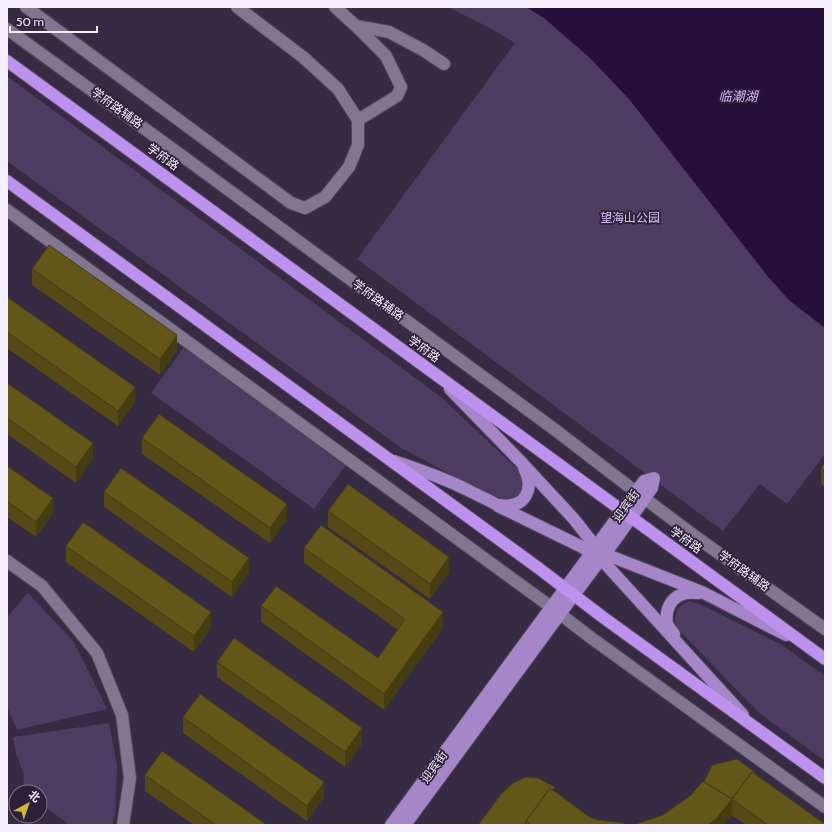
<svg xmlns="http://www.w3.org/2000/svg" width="832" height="832" font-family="Cabin,'Noto Sans SC',sans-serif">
<rect width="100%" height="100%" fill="#362b42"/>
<path fill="#4d3b61" d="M 448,7 L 825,7 L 825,454 L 787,504 L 760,484 L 723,531 L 357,259 L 515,43 L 490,28 Z
M 7,76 L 441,397 L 521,472 L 524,477 L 522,494 L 515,500 L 497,499 L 401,448 L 7,161 Z
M 184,347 L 346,465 L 314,509 L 151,393 Z
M 28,593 L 74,642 L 107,709 L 17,730 L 7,707 L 7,617 Z
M 689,601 L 700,604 L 782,645 L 825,676 L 825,761 L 758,712 L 676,627 C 674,613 676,607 689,601 Z
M 109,723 L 117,765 L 115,814 L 112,825 L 70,825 L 40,803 L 40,792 L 26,792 L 23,790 L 24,775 L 16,754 L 13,737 Z"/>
<path fill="#26103a" d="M 526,7 L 825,7 L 825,328 L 790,301 L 769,278 L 629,99 L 590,58 L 544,18 Z"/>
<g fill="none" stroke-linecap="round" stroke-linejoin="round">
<defs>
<path id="minor" d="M 26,7 L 291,203 L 305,208 L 325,197 L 349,167 L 358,145 L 358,120 L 338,89 L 303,57 L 237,7
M 335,7 L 356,26 L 386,56 L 401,87 L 397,96 L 358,120
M 356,26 L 389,32 L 423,50 L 444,64
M 7,29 L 185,158 L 554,429 L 636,492 L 696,537 L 825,629
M 7,210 L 551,607 L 590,637 L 825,807
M 7,561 L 42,586 L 97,653 L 122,715 L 130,778 L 123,825"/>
<path id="major" d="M 450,389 L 522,463 L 573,518 L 596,547 L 605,554 L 702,592 L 786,635
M 394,461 C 414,468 435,475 455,484 C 466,489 477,495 488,500 C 492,502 496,505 499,505 C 525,509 535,490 524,468
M 498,506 L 580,546 L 601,559 L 743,715
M 674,634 C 672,631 668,627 667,623 C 665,611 670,598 683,594 C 687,592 694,593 699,593
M 391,825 L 644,481 L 654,478 L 652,488 L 616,539 L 574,595 L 405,825"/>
<path id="highway" d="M 7,61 L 825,659
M 7,181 L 537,567 L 604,618 L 825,778"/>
</defs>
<use href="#minor" stroke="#50475b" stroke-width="14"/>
<use href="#major" stroke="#50475b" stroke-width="14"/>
<use href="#highway" stroke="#50475b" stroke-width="14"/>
<use href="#minor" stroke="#817590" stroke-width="12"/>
<use href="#major" stroke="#a686c8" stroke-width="12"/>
<use href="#highway" stroke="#be91ee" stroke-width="12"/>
</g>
<path fill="#564916" d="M 32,269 L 177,351 L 160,375 L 32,285 Z
M 7,297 L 135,402 L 118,426 L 7,348 Z
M 7,383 L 93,459 L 76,483 L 7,434 Z
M 142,438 L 287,520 L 270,543 L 142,454 Z
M 825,463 L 825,487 L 821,484 L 821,468 Z
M 7,466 L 53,513 L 36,537 L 7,517 Z
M 104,492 L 249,573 L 232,597 L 104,507 Z
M 328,511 L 449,572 L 430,599 L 328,527 Z
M 66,546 L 211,628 L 194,652 L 66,562 Z
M 304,548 L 443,628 L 384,710 L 261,622 L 261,606 L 378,658 L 398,630 L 304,563 Z
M 217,662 L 362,744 L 345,767 L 217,677 Z
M 183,717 L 324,797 L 307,821 L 183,733 Z
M 755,773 L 825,825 L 746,825 L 732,815 L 724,825 L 636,825 L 663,815 L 690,796 L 704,782 Z
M 145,775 L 267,825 L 194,825 L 145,791 Z
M 555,791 L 591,818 L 598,820 L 624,825 L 478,825 Z"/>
<path fill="#463c12" d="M 177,335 L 177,351 L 160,375 L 160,359 Z
M 135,387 L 135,402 L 118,426 L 118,411 Z
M 93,443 L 93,459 L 76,483 L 76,467 Z
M 53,498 L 53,513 L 36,537 L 36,522 Z
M 287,504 L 287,520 L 270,543 L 270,528 Z
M 449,557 L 449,572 L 430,599 L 430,584 Z
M 249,558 L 249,573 L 232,597 L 232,582 Z
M 211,612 L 211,628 L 194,652 L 194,636 Z
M 443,612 L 443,628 L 384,710 L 384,694 Z
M 362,728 L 362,744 L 345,767 L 345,752 Z
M 324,782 L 324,797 L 307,821 L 307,806 Z
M 732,799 L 732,815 L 724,825 L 708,825 Z"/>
<path fill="#645519" stroke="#463c12" d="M 49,245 L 177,335 L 160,359 L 32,269 Z
M 7,297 L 135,387 L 118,411 L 7,332 Z
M 7,383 L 93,443 L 76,467 L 7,418 Z
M 159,414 L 287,504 L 270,528 L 142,438 Z
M 825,463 L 825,472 L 821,468 Z
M 7,466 L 53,498 L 36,522 L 7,501 Z
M 121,468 L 249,558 L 232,582 L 104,492 Z
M 348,484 L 449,557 L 430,584 L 328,511 Z
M 83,522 L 211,612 L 194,636 L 66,546 Z
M 321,525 L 443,612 L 384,694 L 261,606 L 276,586 L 378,658 L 405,619 L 304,548 Z
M 234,638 L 362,728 L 345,752 L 217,662 Z
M 200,694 L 324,782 L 307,806 L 183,717 Z
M 162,751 L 267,825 L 216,825 L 145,775 Z
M 737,759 L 755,772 L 754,773 L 752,772 L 732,799 L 732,803 L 732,799 L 704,782 L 712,765 Z
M 752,772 L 825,824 L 825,825 L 768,825 L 732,799 Z
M 526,777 L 538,778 L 555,787 L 552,790 L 550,788 L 526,821 L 525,825 L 478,825 L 502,793 L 513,783 Z
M 703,781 L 732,799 L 716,819 L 708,825 L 636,825 L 636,824 L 663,815 L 690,796 Z
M 550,788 L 591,818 L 598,820 L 624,823 L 624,825 L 531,825 L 526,821 Z"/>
<g text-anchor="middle" stroke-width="3.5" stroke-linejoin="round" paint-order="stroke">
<g font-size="12" fill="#f3edfc" stroke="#2c2138">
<text transform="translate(117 108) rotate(36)" y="4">学府路辅路</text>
<text transform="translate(163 157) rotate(36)" y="4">学府路</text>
<text transform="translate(378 300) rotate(36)" y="4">学府路辅路</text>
<text transform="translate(424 349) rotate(36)" y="4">学府路</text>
<text transform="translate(626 506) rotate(-54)" y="4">迎宾街</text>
<text transform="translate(686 540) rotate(36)" y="4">学府路</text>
<text transform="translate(744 571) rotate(36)" y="4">学府路辅路</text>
<text transform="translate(434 767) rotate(-54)" y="4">迎宾街</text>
</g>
<g font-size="12" fill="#dbbffc" stroke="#2c2138">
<text x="630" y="222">望海山公园</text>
</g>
<g font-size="13" font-style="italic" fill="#d0adf8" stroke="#2c2138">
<text x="738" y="101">临潮湖</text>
</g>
</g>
<rect width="832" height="832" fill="none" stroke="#f3edfc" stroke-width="16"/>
<g transform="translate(28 804) rotate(40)"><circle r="19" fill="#2c2138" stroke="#7c7386"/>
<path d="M0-3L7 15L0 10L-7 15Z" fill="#d5b535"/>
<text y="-6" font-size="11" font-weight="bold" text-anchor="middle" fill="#f3edfc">北</text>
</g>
<path d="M10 26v6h87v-6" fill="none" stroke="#f3edfc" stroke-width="2"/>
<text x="16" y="26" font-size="12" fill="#f3edfc" stroke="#2c2138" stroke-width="3" paint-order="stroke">50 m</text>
</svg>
